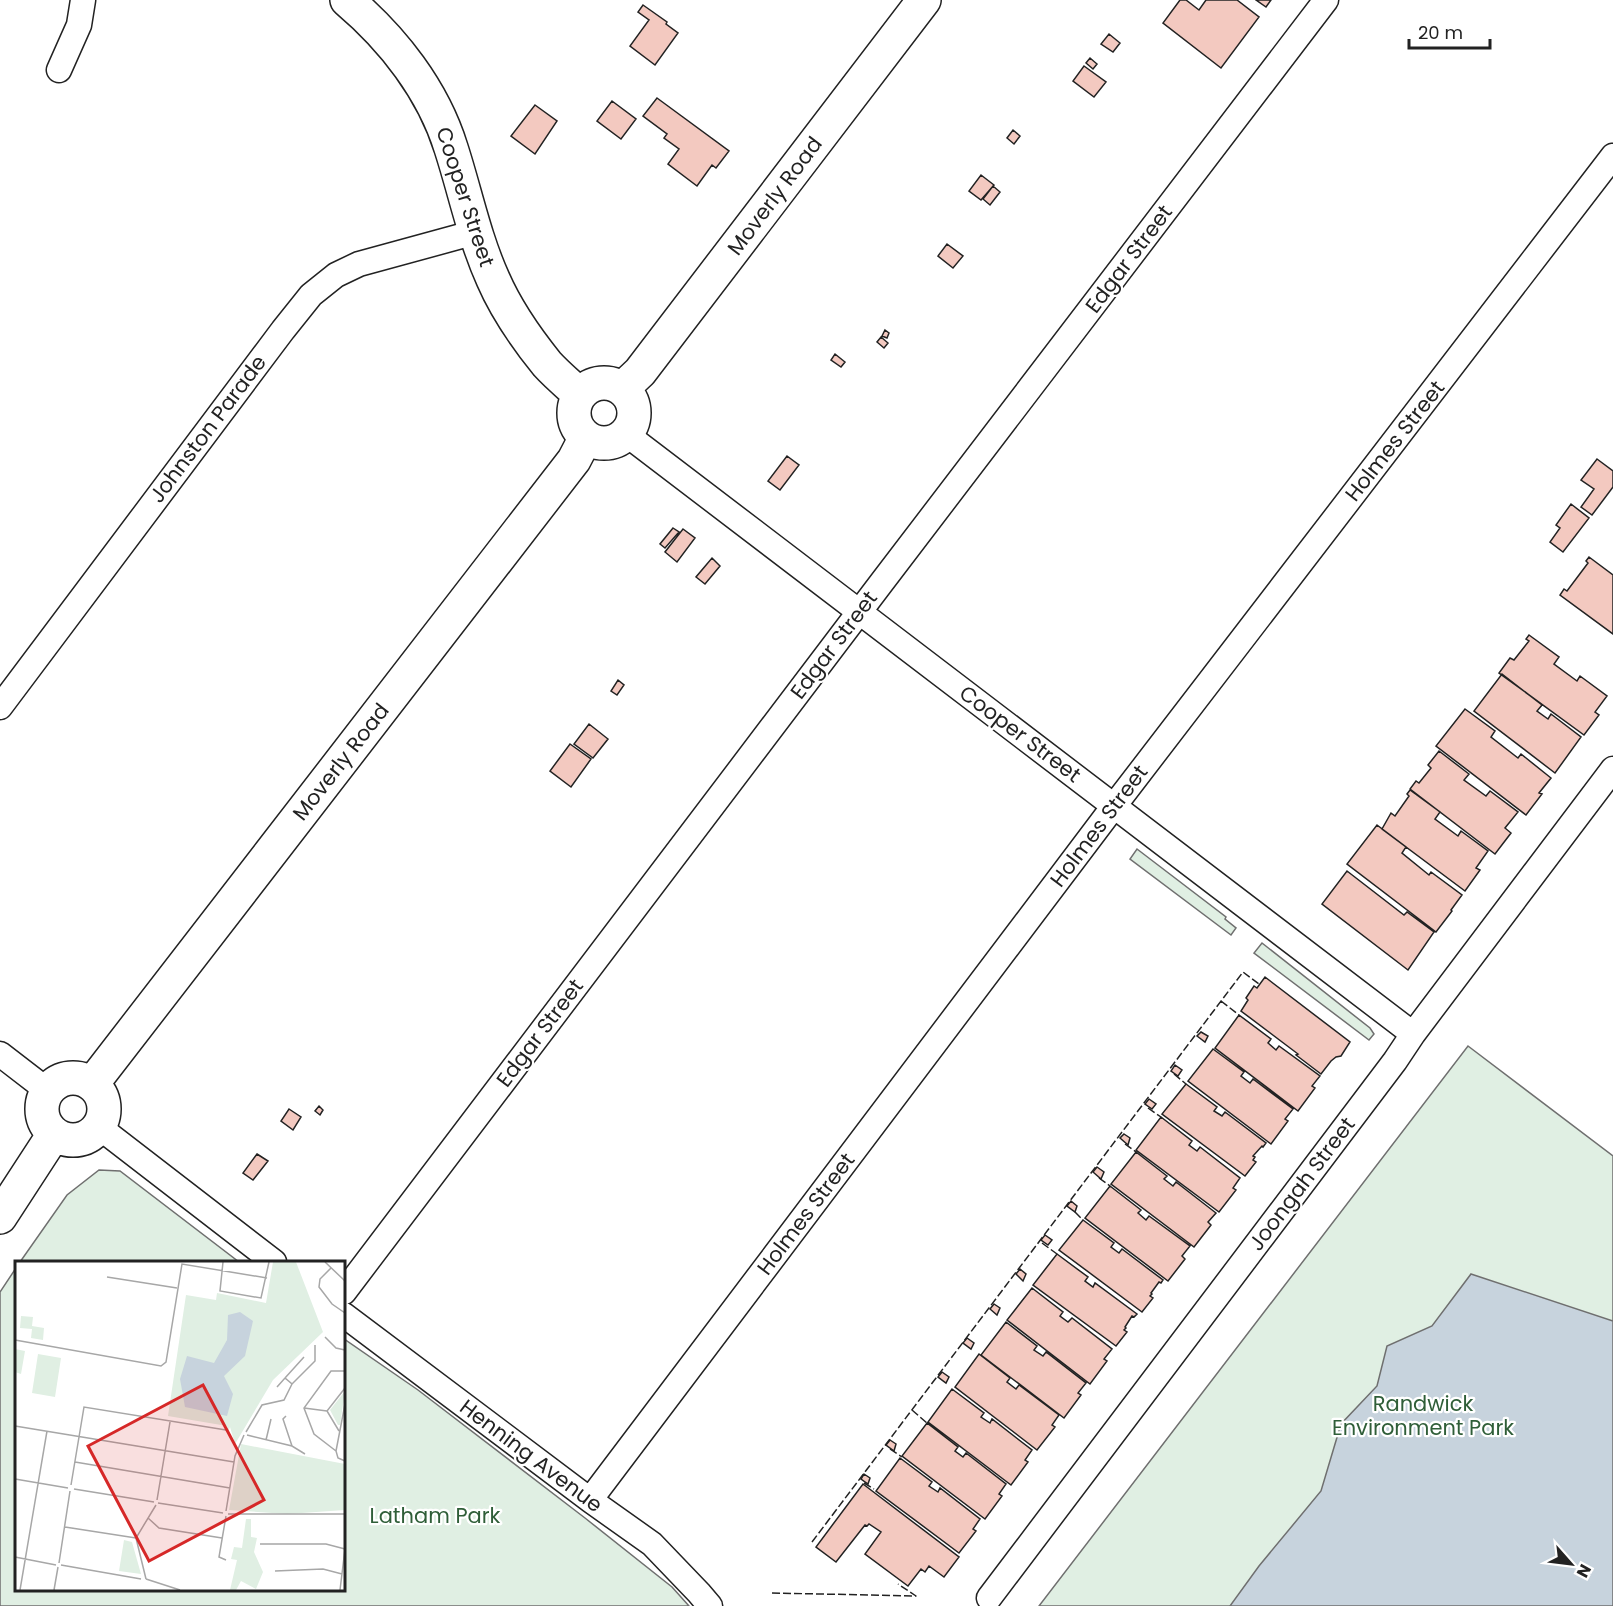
<svg xmlns="http://www.w3.org/2000/svg" width="1613" height="1606" font-family="Poppins,sans-serif">
<rect width="100%" height="100%" fill="#fff"/>
<path fill="#e0efe3" stroke="#6f6f6f" stroke-width="1.5" d="M 1137,849 L 1226,917 L 1225,919 L 1236,928 L 1231,935 L 1130,859 Z
M 1262,943 L 1370,1028 L 1374,1034 L 1369,1040 L 1254,953 Z
M 1468,1046 L 1613,1156 L 1613,1606 L 1039,1606 Z
M 99,1170 L 120,1171 L 239,1262 L 20,1262 L 67,1195 Z
M 16,1268 L 16,1590 L 344,1590 L 344,1339 L 418,1390 L 585,1518 L 672,1587 L 689,1606 L 0,1606 L 0,1292 Z"/>
<path fill="#c7d3dd" stroke="#6f6f6f" stroke-width="1.5" d="M 1471,1274 L 1613,1321 L 1613,1606 L 1230,1606 L 1259,1566 L 1321,1491 L 1341,1424 L 1377,1386 L 1387,1346 L 1432,1326 Z"/>
<path fill="#f3c9c0" stroke="#222" stroke-width="1.5" d="M 1180,0 L 1186,0 L 1199,10 L 1206,0 L 1237,0 L 1259,17 L 1221,68 L 1163,23 Z
M 1256,0 L 1271,0 L 1266,7 Z
M 643,5 L 667,22 L 666,24 L 678,33 L 655,65 L 630,46 L 649,20 L 638,12 Z
M 1109,34 L 1120,43 L 1113,52 L 1101,44 Z
M 1090,58 L 1097,64 L 1093,69 L 1086,63 Z
M 1084,66 L 1106,82 L 1094,97 L 1073,81 Z
M 657,98 L 729,151 L 716,168 L 712,165 L 697,186 L 668,164 L 679,149 L 664,138 L 667,134 L 643,116 Z
M 612,101 L 636,119 L 621,139 L 597,121 Z
M 535,105 L 557,121 L 535,154 L 511,136 Z
M 1013,130 L 1020,136 L 1014,144 L 1007,138 Z
M 981,175 L 994,185 L 981,200 L 969,191 Z
M 993,186 L 1000,192 L 990,205 L 983,199 Z
M 947,244 L 963,256 L 953,268 L 938,256 Z
M 885,330 L 889,333 L 887,338 L 882,336 Z
M 881,337 L 888,343 L 884,348 L 877,342 Z
M 835,354 L 845,362 L 841,367 L 831,360 Z
M 787,456 L 799,465 L 780,490 L 768,481 Z
M 1597,459 L 1613,471 L 1613,487 L 1592,515 L 1581,507 L 1594,489 L 1581,480 Z
M 1571,504 L 1589,518 L 1563,552 L 1550,542 L 1560,528 L 1556,525 Z
M 673,528 L 679,532 L 665,548 L 660,544 Z
M 683,529 L 695,538 L 677,562 L 665,552 Z
M 1589,557 L 1613,575 L 1613,634 L 1560,595 L 1564,589 L 1567,591 L 1588,563 L 1586,561 Z
M 712,558 L 720,566 L 705,584 L 696,577 Z
M 1529,635 L 1559,657 L 1554,664 L 1577,681 L 1580,676 L 1607,696 L 1595,712 L 1599,715 L 1584,735 L 1499,673 L 1510,658 L 1514,660 L 1529,641 L 1526,639 Z
M 1502,674 L 1542,705 L 1537,711 L 1548,719 L 1551,714 L 1581,737 L 1555,773 L 1474,711 Z
M 618,680 L 624,685 L 617,695 L 611,691 Z
M 1465,709 L 1495,731 L 1491,737 L 1518,758 L 1521,754 L 1551,778 L 1539,793 L 1542,794 L 1526,815 L 1436,746 Z
M 589,724 L 608,739 L 593,758 L 574,744 Z
M 570,744 L 591,759 L 571,787 L 550,771 Z
M 1439,751 L 1469,774 L 1464,780 L 1486,796 L 1490,791 L 1518,812 L 1505,828 L 1511,833 L 1495,854 L 1410,789 L 1416,781 L 1419,783 L 1431,768 L 1428,765 Z
M 1410,790 L 1440,812 L 1435,819 L 1458,836 L 1461,831 L 1488,851 L 1476,868 L 1480,870 L 1465,891 L 1382,829 L 1391,813 L 1395,816 L 1409,796 L 1407,794 Z
M 1377,825 L 1406,847 L 1402,853 L 1429,875 L 1431,872 L 1462,895 L 1451,910 L 1452,911 L 1436,932 L 1347,864 Z
M 1347,871 L 1404,915 L 1407,912 L 1434,932 L 1408,970 L 1322,904 Z
M 1265,977 L 1350,1042 L 1341,1056 L 1336,1057 L 1331,1061 L 1321,1074 L 1296,1055 L 1298,1054 L 1241,1011 L 1248,1000 L 1246,998 L 1254,986 L 1257,988 Z
M 1239,1015 L 1271,1039 L 1268,1043 L 1276,1050 L 1279,1046 L 1320,1076 L 1312,1086 L 1315,1088 L 1298,1111 L 1215,1048 Z
M 1201,1032 L 1208,1036 L 1205,1042 L 1197,1036 Z
M 1213,1049 L 1244,1072 L 1241,1076 L 1250,1083 L 1253,1079 L 1293,1109 L 1285,1119 L 1288,1121 L 1271,1144 L 1188,1081 Z
M 1175,1065 L 1182,1070 L 1178,1076 L 1171,1071 Z
M 1186,1084 L 1217,1107 L 1214,1111 L 1222,1116 L 1225,1112 L 1266,1143 L 1263,1147 L 1262,1146 L 1253,1156 L 1255,1157 L 1253,1160 L 1256,1162 L 1245,1176 L 1162,1114 Z
M 1149,1099 L 1156,1104 L 1152,1109 L 1145,1104 Z
M 319,1106 L 323,1110 L 320,1115 L 315,1111 Z
M 289,1109 L 301,1117 L 293,1130 L 281,1121 Z
M 1161,1117 L 1192,1141 L 1189,1145 L 1197,1151 L 1200,1147 L 1240,1178 L 1233,1188 L 1236,1190 L 1219,1212 L 1136,1150 Z
M 1124,1134 L 1130,1138 L 1128,1145 L 1120,1138 Z
M 1136,1152 L 1167,1176 L 1164,1179 L 1173,1186 L 1176,1182 L 1216,1213 L 1208,1222 L 1211,1225 L 1194,1247 L 1111,1184 Z
M 257,1154 L 268,1161 L 253,1180 L 243,1173 Z
M 1097,1167 L 1104,1172 L 1101,1179 L 1093,1172 Z
M 1110,1186 L 1141,1210 L 1138,1213 L 1146,1220 L 1149,1216 L 1190,1246 L 1182,1256 L 1185,1259 L 1168,1281 L 1085,1218 Z
M 1071,1201 L 1077,1206 L 1075,1212 L 1067,1206 Z
M 1083,1220 L 1114,1243 L 1111,1247 L 1119,1253 L 1122,1249 L 1163,1280 L 1161,1283 L 1159,1282 L 1151,1293 L 1152,1294 L 1150,1296 L 1153,1298 L 1142,1312 L 1059,1250 Z
M 1045,1235 L 1052,1240 L 1048,1245 L 1041,1240 Z
M 1057,1254 L 1088,1277 L 1085,1281 L 1093,1287 L 1095,1283 L 1137,1314 L 1134,1317 L 1132,1316 L 1125,1327 L 1126,1328 L 1124,1330 L 1127,1332 L 1116,1346 L 1033,1285 Z
M 1020,1269 L 1026,1274 L 1023,1281 L 1016,1274 Z
M 1032,1288 L 1063,1312 L 1060,1316 L 1068,1322 L 1072,1318 L 1112,1349 L 1104,1359 L 1107,1361 L 1090,1384 L 1007,1320 Z
M 994,1304 L 1000,1308 L 997,1315 L 990,1309 Z
M 1006,1322 L 1037,1346 L 1034,1350 L 1043,1356 L 1046,1352 L 1086,1383 L 1078,1393 L 1081,1395 L 1064,1418 L 981,1355 Z
M 967,1338 L 974,1343 L 971,1349 L 963,1343 Z
M 979,1354 L 1010,1378 L 1007,1382 L 1016,1389 L 1019,1385 L 1059,1415 L 1052,1425 L 1055,1427 L 1037,1450 L 955,1387 Z
M 942,1372 L 949,1377 L 946,1383 L 938,1377 Z
M 952,1389 L 984,1413 L 981,1417 L 990,1423 L 992,1419 L 1032,1450 L 1025,1460 L 1028,1462 L 1011,1485 L 928,1422 Z
M 927,1423 L 958,1447 L 955,1451 L 963,1457 L 966,1453 L 1006,1484 L 999,1494 L 1002,1496 L 985,1519 L 902,1456 Z
M 890,1440 L 896,1444 L 894,1451 L 886,1445 Z
M 900,1458 L 932,1482 L 929,1486 L 938,1492 L 940,1488 L 980,1519 L 973,1529 L 976,1531 L 959,1553 L 876,1491 Z
M 864,1474 L 870,1478 L 868,1484 L 861,1479 Z
M 863,1484 L 959,1557 L 944,1577 L 929,1566 L 925,1572 L 921,1569 L 908,1586 L 865,1554 L 881,1532 L 869,1524 L 867,1526 L 865,1525 L 836,1562 L 816,1547 Z"/>
<g fill="none" stroke-linecap="round" stroke-linejoin="round">
<defs>
<path id="street" d="M 59,70 L 79,25 L 83,0
M 626,434 L 1413,1034
M 0,707 L 283,330 L 311,295 L 336,275 L 359,264 L 476,232
M 0,1054 L 48,1091
M 99,1127 L 274,1262
M 344,1292 L 882,582 L 1326,0
M 344,1315 L 590,1500 L 652,1544 L 699,1593 L 710,1606
M 590,1500 L 1114,806 L 1613,156
M 989,1598 L 1395,1061 L 1413,1034 L 1613,769"/>
<path id="secondary" d="M 347,0 C 393,39 433,90 451,148 C 465,191 474,237 493,279 C 506,309 526,338 547,364 C 557,375 569,385 580,395
M574 413a30 30 0 1 1 60 0a30 30 0 1 1-60 0Z
M 622,389 L 640,372 L 924,0
M42 1109a31 31 0 1 1 62 0a31 31 0 1 1-62 0Z
M 92,1084 L 574,460 L 586,437
M 0,1217 L 54,1134"/>
</defs>
<use href="#street" stroke="#222" stroke-width="27"/>
<use href="#secondary" stroke="#222" stroke-width="36"/>
<use href="#street" stroke="#fff" stroke-width="24"/>
<use href="#secondary" stroke="#fff" stroke-width="33"/>
<path stroke="#222" stroke-width="1.5" stroke-dasharray="8 3" stroke-linecap="butt" d="M 1221,1001 L 1239,1015
M 1174,1074 L 1186,1084
M 1148,1108 L 1161,1117
M 1125,1144 L 1136,1152
M 1099,1178 L 1110,1186
M 1075,1212 L 1083,1220
M 1042,1243 L 1057,1254
M 912,1410 L 927,1423
M 890,1449 L 902,1457
M 864,1483 L 874,1489
M 812,1542 L 1243,972 L 1259,984
M 772,1593 L 916,1596 L 898,1584"/>
</g>
<g text-anchor="middle" stroke-width="4.5" stroke-linejoin="round" paint-order="stroke">
<g font-size="21" fill="#222" stroke="#fff">
<text transform="translate(775 196) rotate(-53)" y="7">Moverly Road</text>
<text transform="translate(465 197) rotate(72)" y="7">Cooper Street</text>
<text transform="translate(1129 259) rotate(-53)" y="7">Edgar Street</text>
<text transform="translate(208 429) rotate(-53)" y="7">Johnston Parade</text>
<text transform="translate(1395 441) rotate(-52)" y="7">Holmes Street</text>
<text transform="translate(834 645) rotate(-53)" y="7">Edgar Street</text>
<text transform="translate(1020 734) rotate(37)" y="7">Cooper Street</text>
<text transform="translate(341 762) rotate(-52)" y="7">Moverly Road</text>
<text transform="translate(1099 826) rotate(-53)" y="7">Holmes Street</text>
<text transform="translate(540 1033) rotate(-53)" y="7">Edgar Street</text>
<text transform="translate(1302 1184) rotate(-53)" y="7">Joongah Street</text>
<text transform="translate(806 1214) rotate(-53)" y="7">Holmes Street</text>
<text transform="translate(531 1456) rotate(37)" y="7">Henning Avenue</text>
</g>
<g font-size="21" fill="#2f5e38" stroke="#fff">
<text x="1423" y="1411">Randwick<tspan x="1423" dy="24">Environment Park</tspan></text>
<text x="435" y="1523">Latham Park</text>
</g>
</g>
<g transform="translate(15 1261)">
<rect width="330" height="330" fill="#fff"/>
<path d="M 258,1 L 281,1 L 308,71 L 258,119 L 220,183 L 215,166 L 213,171 L 212,165 L 153,155 L 171,34 L 201,39 L 202,32 L 251,42 ZM 6,55 L 18,56 L 17,65 L 29,67 L 28,79 L 16,77 L 17,68 L 5,67 ZM 0,88 L 10,90 L 6,113 L 0,111 ZM 23,93 L 46,97 L 40,136 L 17,132 ZM 330,130 L 325,164 L 323,164 L 315,149 ZM 226,183 L 330,203 L 330,249 L 272,253 L 214,249 ZM 231,258 L 236,258 L 236,276 L 242,277 L 239,291 L 248,311 L 241,328 L 226,320 L 221,329 L 215,329 L 222,299 L 216,298 L 219,286 L 227,287 ZM 109,279 L 117,281 L 126,313 L 104,310 Z" fill="#e0efe3"/>
<path d="M 225,51 L 238,60 L 230,95 L 209,115 L 218,133 L 212,155 L 170,146 L 165,118 L 172,95 L 199,102 L 212,79 L 213,54 Z" fill="#c7d3dd"/>
<path fill="none" stroke="#a7a7a7" stroke-width="1.5" d="M 208,1 L 205,30 L 246,37 L 254,1M 310,1 L 330,20M 316,7 L 305,18 L 304,26 L 317,43 L 330,52M 92,16 L 162,27M 310,76 L 321,87 L 330,89M 0,79 L 146,105 L 151,101 L 167,3 L 252,17M 270,117 L 289,96M 277,123 L 300,100 L 300,84M 330,143 L 321,190 L 323,197 L 330,200M 289,147 L 312,150M 271,155 L 268,158 L 277,185M 0,165 L 219,201M 324,170 L 312,150 L 330,127M 231,171 L 247,144 L 269,139 L 277,123 L 270,117 L 262,126M 232,174 L 277,185 L 290,193M 251,179 L 256,158M 321,190 L 299,173 L 289,147 L 316,110 L 330,110M 60,201 L 215,227M 0,218 L 53,227M 56,224 L 69,146 L 211,169M 59,228 L 139,241M 142,239 L 155,161M 143,242 L 208,252M 211,250 L 220,195 L 229,174M 213,253 L 330,253M 211,255 L 204,296 L 211,299M 133,257 L 144,267 L 207,277M 50,266 L 121,277M 245,283 L 311,283 L 330,288M 0,296 L 41,304M 44,302 L 55,230M 46,304 L 126,318M 260,310 L 308,308 L 327,313M 131,318 L 121,277 L 141,244M 131,318 L 165,329M 5,329 L 32,170M 39,329 L 43,306M 325,329 L 330,288"/>
<path fill="#d62828" fill-opacity="0.15" stroke="#d62828" stroke-width="3" d="M 188,124 L 249,239 L 134,300 L 73,185 Z"/>
<rect width="330" height="330" fill="none" stroke="#222" stroke-width="3"/>
</g>
<g transform="translate(1571 1564) rotate(118)" stroke="#ffffff" stroke-width="4.5" paint-order="stroke">
<path d="M0-4.5L10 22L0 15L-10 22Z" fill="#222222"/>
<text y="-9" font-size="16" font-weight="bold" text-anchor="middle" fill="#222222">N</text>
</g>
<path d="M1409 39v9h81v-9" fill="none" stroke="#222222" stroke-width="3"/>
<text x="1418" y="39" font-size="18" fill="#222222" stroke="#ffffff" stroke-width="4.5" paint-order="stroke">20 m</text>
</svg>
